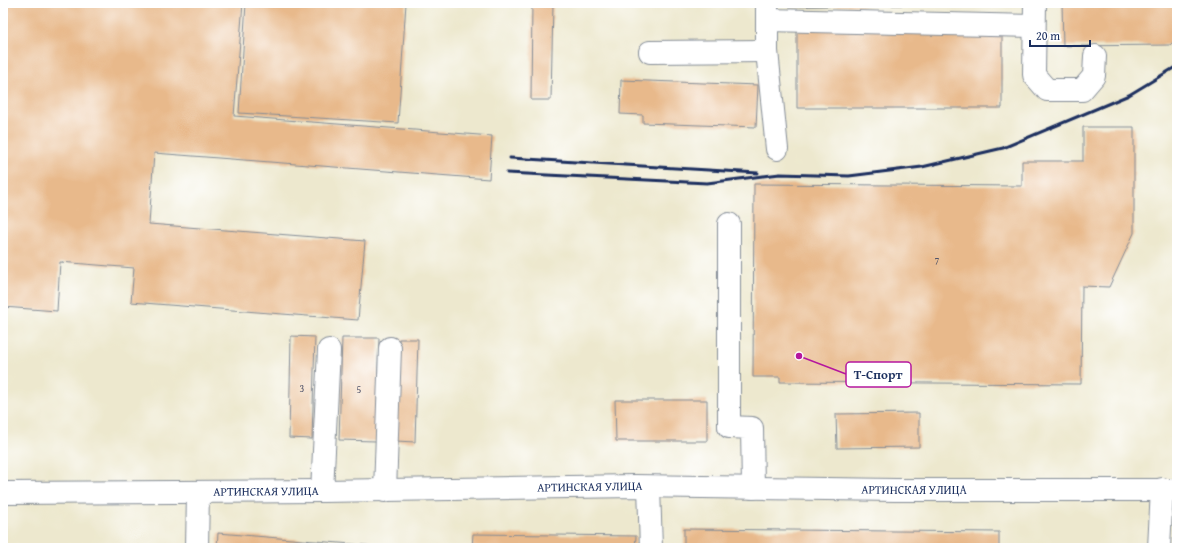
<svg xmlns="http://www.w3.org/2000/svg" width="1180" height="551" font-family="'Gentium Book Plus',serif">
<rect width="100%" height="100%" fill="#fff"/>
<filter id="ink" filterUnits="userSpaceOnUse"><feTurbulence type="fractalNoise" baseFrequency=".025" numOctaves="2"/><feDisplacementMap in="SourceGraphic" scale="8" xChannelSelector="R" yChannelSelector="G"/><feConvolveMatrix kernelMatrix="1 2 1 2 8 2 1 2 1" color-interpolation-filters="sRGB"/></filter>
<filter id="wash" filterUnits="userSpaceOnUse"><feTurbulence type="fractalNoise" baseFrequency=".012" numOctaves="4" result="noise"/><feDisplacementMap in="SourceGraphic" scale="16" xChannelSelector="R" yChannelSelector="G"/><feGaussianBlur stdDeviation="0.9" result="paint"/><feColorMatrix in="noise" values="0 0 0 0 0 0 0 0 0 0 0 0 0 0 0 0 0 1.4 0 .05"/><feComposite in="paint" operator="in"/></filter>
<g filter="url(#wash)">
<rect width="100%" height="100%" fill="#ede8ce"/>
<g id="blocks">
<path fill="#e8b98b" d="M 3,3 L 243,3 L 234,116 L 492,136 L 489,179 L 154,153 L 149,224 L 365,241 L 358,320 L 131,302 L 134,268 L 60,262 L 57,311 L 3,307 Z
M 246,3 L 406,3 L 398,123 L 239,113 Z
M 532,3 L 553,3 L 551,100 L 531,100 Z
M 789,3 L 830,3 L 830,6 L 789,7 Z
M 832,3 L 913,3 L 913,5 L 832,6 Z
M 1062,3 L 1177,3 L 1177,38 L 1170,45 L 1063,46 Z
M 797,29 L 1002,29 L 1002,108 L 797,108 Z
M 621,80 L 758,85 L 756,127 L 643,123 L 643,115 L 620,114 Z
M 1083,127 L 1134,127 L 1134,233 L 1109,287 L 1082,286 L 1081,384 L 780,382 L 780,377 L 753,377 L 754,184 L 1022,186 L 1022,161 L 1083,161 Z
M 291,336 L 315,337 L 312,439 L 289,438 Z
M 342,338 L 379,338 L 376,441 L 339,440 Z
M 399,339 L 418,339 L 415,442 L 396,441 Z
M 615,400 L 707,400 L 707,441 L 616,441 Z
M 919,413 L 919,447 L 837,448 L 836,414 Z
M 684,529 L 999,532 L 999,548 L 684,548 Z
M 218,533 L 388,547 L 388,548 L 217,548 Z
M 473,534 L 636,536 L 635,548 L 472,548 Z"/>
</g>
</g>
<g filter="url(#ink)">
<use href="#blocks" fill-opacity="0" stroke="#848c96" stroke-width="1"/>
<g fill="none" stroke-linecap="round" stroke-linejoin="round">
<defs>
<g id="minor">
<path d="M 767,3 L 767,51 L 777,149"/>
<path d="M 1035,3 L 1034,75 L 1047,90 L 1082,90 L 1094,76 L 1095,56"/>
<path d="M 767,20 L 1034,26"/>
<path d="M 650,52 L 767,51"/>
<path d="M 729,224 L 729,427 L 752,428 L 753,488"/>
<path d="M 649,487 L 651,548"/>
<path d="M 322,491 L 329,350"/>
<path d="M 385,491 L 390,348"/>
<path id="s1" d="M 3,493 L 322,491 L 635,486 L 895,490 L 1177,490"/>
<path d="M 197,548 L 198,492"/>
<path d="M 1159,548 L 1162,489"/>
</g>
</defs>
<use href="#minor" stroke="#848c96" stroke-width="24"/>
<use href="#minor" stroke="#fff" stroke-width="22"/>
<path stroke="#1b2f5e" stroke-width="3" d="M 510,158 L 758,173
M 507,173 L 707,183 L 780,174 L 849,176 L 922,167 L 1003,148 L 1129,95 L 1177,66"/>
</g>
</g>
<g text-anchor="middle" stroke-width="4" stroke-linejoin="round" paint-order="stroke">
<g font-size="10" fill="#4e5269">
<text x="937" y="264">7</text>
<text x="302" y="392">3</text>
<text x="359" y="393">5</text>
</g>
<g font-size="12" fill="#1b2f5e" stroke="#fff">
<text dy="4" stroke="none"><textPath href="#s1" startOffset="587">АРТИНСКАЯ УЛИЦА</textPath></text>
<text dy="4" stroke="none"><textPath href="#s1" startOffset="911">АРТИНСКАЯ УЛИЦА</textPath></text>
<text dy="4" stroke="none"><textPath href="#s1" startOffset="263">АРТИНСКАЯ УЛИЦА</textPath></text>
</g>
</g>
<path fill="none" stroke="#b5179e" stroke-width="1.5" d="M799 356L846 374"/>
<circle fill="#b5179e" stroke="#fff" stroke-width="1.5" cx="799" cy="356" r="4"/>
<rect fill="#fff" stroke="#b5179e" stroke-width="1.5" x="846" y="362" width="65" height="25" rx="4"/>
<g font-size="13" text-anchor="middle" font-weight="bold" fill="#1b2f5e">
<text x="878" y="379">Т-Спорт</text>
</g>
<rect width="1180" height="551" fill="none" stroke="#fff" stroke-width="16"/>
<path d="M1030 40v6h60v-6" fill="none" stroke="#1b2f5e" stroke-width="2"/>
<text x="1036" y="40" font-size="12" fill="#1b2f5e" stroke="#ffffff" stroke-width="3" paint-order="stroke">20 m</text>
</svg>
